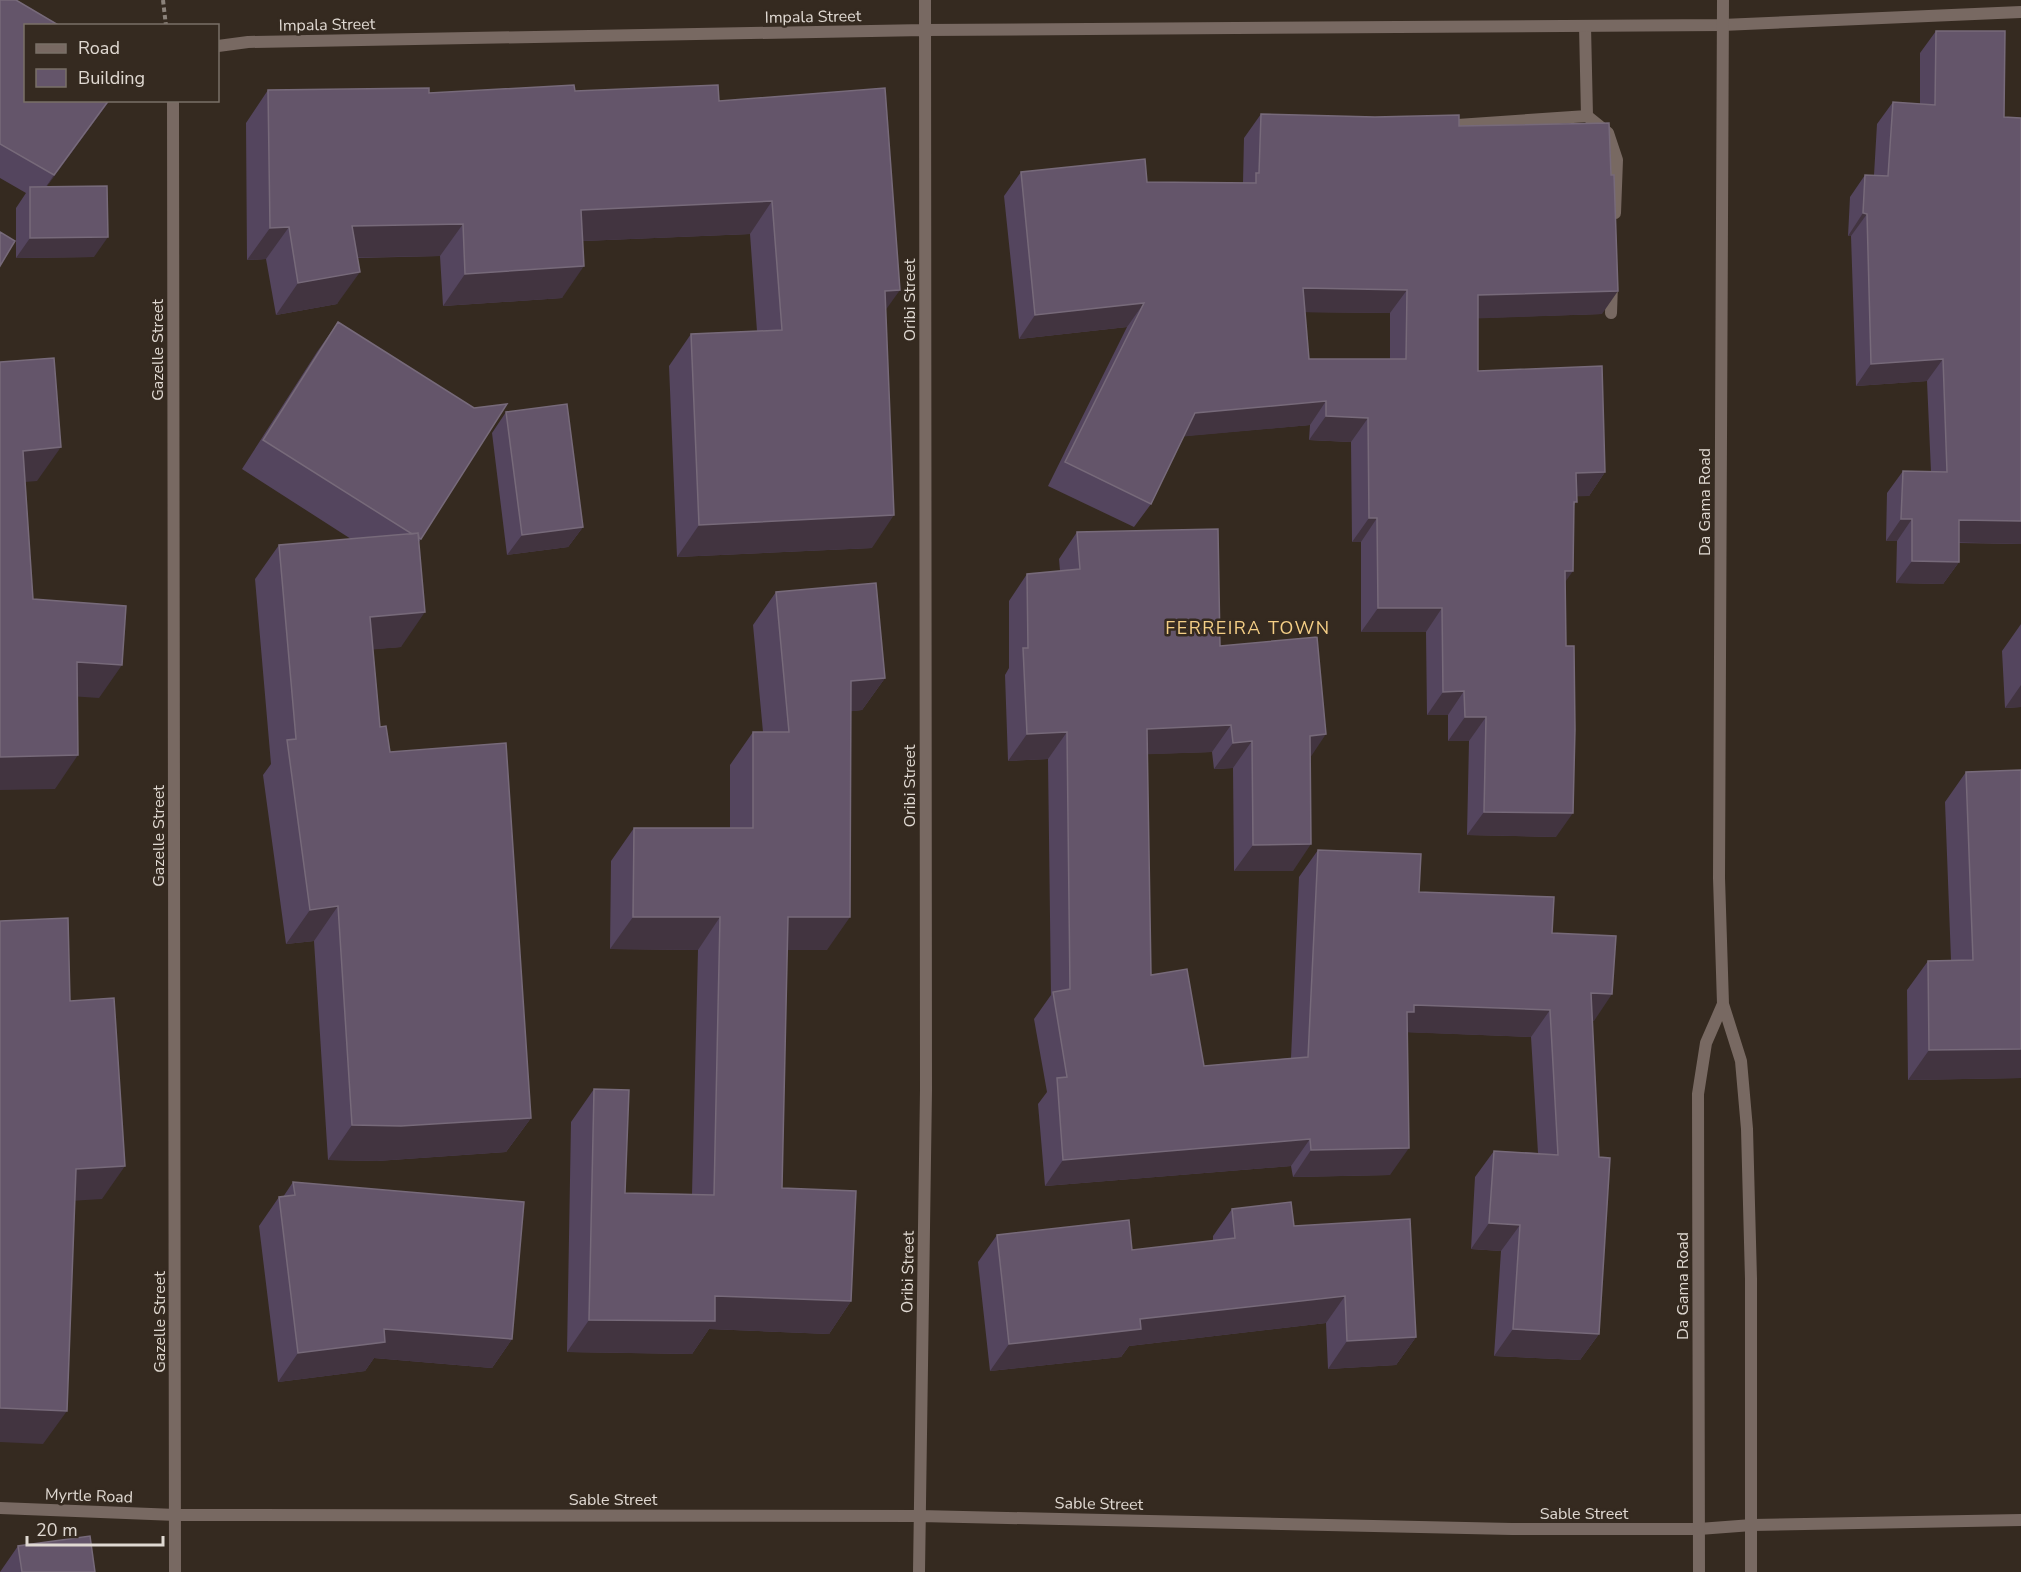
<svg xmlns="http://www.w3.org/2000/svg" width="2021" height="1572" font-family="'Nunito Sans',sans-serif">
<rect width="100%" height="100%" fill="#352a20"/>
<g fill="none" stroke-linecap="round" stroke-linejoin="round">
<path stroke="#8b827a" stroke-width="4" stroke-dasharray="4.5 3" stroke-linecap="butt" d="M 163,0 L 166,26"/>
<path stroke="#786962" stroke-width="12" d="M 1585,26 L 1587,116
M 1443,126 L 1587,116 L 1608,133 L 1617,160 L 1615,213
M 1611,313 L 1612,284"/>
<path stroke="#786962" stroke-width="12" d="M 218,46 L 248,42 L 925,30 L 1722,25 L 2021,12
M 173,100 L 175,1572
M 0,1508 L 176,1515 L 920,1516 L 1512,1529 L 1699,1529 L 1752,1525 L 2021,1520
M 919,1572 L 926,1090 L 925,0"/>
<path stroke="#786962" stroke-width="12" d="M 1723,0 L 1719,878 L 1723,1004 L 1741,1061 L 1747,1129 L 1751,1279 L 1751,1572
M 1699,1572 L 1698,1094 L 1706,1043 L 1723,1004"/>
</g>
<path fill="#54455e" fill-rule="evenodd" d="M 0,0 L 26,100 L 110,100 L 46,187 L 94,257 L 16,258 L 16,208 L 26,193 L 0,178 Z
M 1936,31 L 2004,117 L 2021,544 L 1959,543 L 1959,562 L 1943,584 L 1896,583 L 1897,541 L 1886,541 L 1887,493 L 1903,471 L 1931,472 L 1927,381 L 1856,386 L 1851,236 L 1848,236 L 1850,197 L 1865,175 L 1874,175 L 1877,124 L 1893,102 L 1920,104 L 1920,53 Z
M 268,90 L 429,93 L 575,91 L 719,101 L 886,310 L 872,548 L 677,557 L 669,366 L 691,334 L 757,331 L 750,234 L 583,241 L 562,298 L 443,306 L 440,256 L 357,258 L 337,304 L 276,315 L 266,259 L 247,260 L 246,123 Z
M 1261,114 L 1459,126 L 1602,314 L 1478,318 L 1478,371 L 1605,472 L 1589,496 L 1577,496 L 1574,506 L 1565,582 L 1556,837 L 1467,835 L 1469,741 L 1448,741 L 1448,715 L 1427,715 L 1426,632 L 1361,632 L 1361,542 L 1352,542 L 1351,442 L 1309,440 L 1310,425 L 1184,436 L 1151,504 L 1134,527 L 1048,486 L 1127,327 L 1019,339 L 1004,196 L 1021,172 L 1147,182 L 1243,183 L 1244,138 ZM 1305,312 L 1390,313 L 1390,359 L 1309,359 Z
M 338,322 L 474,408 L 507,404 L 419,542 L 401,647 L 373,649 L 380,727 L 531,1118 L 506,1152 L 377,1161 L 328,1160 L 314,941 L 286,944 L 263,775 L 271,764 L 255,579 L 279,545 L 351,539 L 242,469 L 317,352 Z
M 506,412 L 583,527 L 568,547 L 507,555 L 492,433 Z
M 1077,532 L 1220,646 L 1310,758 L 1293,871 L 1234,871 L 1233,768 L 1214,769 L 1212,752 L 1147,754 L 1151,975 L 1204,1066 L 1291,1058 L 1299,877 L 1318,850 L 1419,892 L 1552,933 L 1594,1021 L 1592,1021 L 1599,1334 L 1580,1360 L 1494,1356 L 1501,1251 L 1471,1249 L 1475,1177 L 1494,1151 L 1538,1153 L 1531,1037 L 1407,1032 L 1390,1175 L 1293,1177 L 1291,1166 L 1045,1186 L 1038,1104 L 1047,1092 L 1034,1019 L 1051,995 L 1048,759 L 1008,761 L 1005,675 L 1009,668 L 1009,601 L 1027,574 L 1060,571 L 1059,559 Z
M 776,592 L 885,678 L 862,710 L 851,711 L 827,950 L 787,950 L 782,1188 L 851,1301 L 829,1334 L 709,1329 L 692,1354 L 567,1352 L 571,1122 L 594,1089 L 625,1193 L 692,1194 L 698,950 L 610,949 L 611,861 L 634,828 L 730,828 L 730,765 L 753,732 L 763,732 L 753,625 Z
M 2021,624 L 2021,707 L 2005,708 L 2002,651 Z
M 2021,770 L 2021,1078 L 1908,1080 L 1907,990 L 1928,961 L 1951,960 L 1945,802 L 1966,772 Z
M 293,1182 L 512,1339 L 492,1368 L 374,1358 L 365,1371 L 278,1382 L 259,1226 L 279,1197 L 283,1197 Z
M 1232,1209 L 1294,1226 L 1416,1337 L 1396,1365 L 1328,1369 L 1326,1323 L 1129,1346 L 1121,1357 L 990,1371 L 978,1262 L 997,1235 L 1132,1250 L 1213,1241 L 1213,1236 Z
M 18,1546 L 95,1572 L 0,1572 Z"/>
<path fill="#423440" d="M 109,100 L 110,100 L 37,200 L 54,175 Z
M 772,201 L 750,234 L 559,242 L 581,210 Z
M 1863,213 L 1867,214 L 1851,236 L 1848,236 Z
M 463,224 L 440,256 L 329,258 L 352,226 Z
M 289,227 L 266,259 L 247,260 L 270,228 Z
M 108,237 L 94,257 L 16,258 L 30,238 Z
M 584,266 L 562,298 L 443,306 L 465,274 Z
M 360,272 L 337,304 L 276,315 L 298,283 Z
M 1303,288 L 1407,290 L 1390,313 L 1286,312 Z
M 900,290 L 877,322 L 885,291 Z
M 1618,291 L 1602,314 L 1462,319 L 1478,295 Z
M 1144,303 L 1127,327 L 1019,339 L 1035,315 Z
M 1943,359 L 1927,381 L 1856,386 L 1871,364 Z
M 1326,401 L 1310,425 L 1178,437 L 1195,413 Z
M 1326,416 L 1368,418 L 1351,442 L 1309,440 Z
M 61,447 L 37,481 L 0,484 L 23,451 Z
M 1605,472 L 1589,496 L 1559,497 L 1576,473 Z
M 894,515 L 872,548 L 677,557 L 699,525 Z
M 1369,518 L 1377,518 L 1361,542 L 1352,542 Z
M 1901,519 L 1912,519 L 1897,541 L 1886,541 Z
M 1959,520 L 2021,521 L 2021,544 L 1944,542 Z
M 583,527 L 568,547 L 507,555 L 522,535 Z
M 1912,561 L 1959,562 L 1943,584 L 1896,583 Z
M 1565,571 L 1573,571 L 1556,595 Z
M 1378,608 L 1442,608 L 1426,632 L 1361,632 Z
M 425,612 L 401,647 L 346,652 L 370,617 Z
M 77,662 L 122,665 L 99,698 L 54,695 Z
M 885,678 L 862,710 L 828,714 L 851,681 Z
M 2021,685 L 2021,707 L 2005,708 Z
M 1464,691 L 1448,715 L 1427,715 L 1443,692 Z
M 1465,717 L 1486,717 L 1469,741 L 1448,741 Z
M 1231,725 L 1212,752 L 1128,755 L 1147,729 Z
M 1067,732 L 1048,759 L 1008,761 L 1027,734 Z
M 1326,734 L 1308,761 L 1310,736 Z
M 1252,741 L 1233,768 L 1214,769 L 1233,743 Z
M 78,755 L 55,789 L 0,790 L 0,757 Z
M 1484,812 L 1573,813 L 1556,837 L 1467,835 Z
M 1311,844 L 1293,871 L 1234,871 L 1253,845 Z
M 338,906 L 314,941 L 286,944 L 310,910 Z
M 633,917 L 720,917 L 698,950 L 610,949 Z
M 788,917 L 850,917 L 827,950 L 765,950 Z
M 1591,993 L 1612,994 L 1594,1021 L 1572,1020 Z
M 1414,1005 L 1550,1010 L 1531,1037 L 1400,1032 L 1407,1012 Z
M 2021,1049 L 2021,1078 L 1908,1080 L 1929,1050 Z
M 531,1118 L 506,1152 L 377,1161 L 328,1160 L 352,1125 Z
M 1310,1139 L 1291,1166 L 1045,1186 L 1063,1160 Z
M 1409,1148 L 1390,1175 L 1293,1177 L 1311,1150 Z
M 125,1166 L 102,1199 L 53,1202 L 76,1169 Z
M 1489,1223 L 1520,1225 L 1501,1251 L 1471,1249 Z
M 715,1296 L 851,1301 L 829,1334 L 709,1329 L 692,1354 L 567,1352 L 589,1320 Z
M 1345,1296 L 1326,1323 L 1129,1346 L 1121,1357 L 990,1371 L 1009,1344 L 1140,1319 Z
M 384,1329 L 512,1339 L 492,1368 L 374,1358 L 365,1371 L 278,1382 L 298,1353 Z
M 1513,1329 L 1599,1334 L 1580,1360 L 1494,1356 Z
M 1416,1337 L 1396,1365 L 1328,1369 L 1347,1341 Z
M 0,1408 L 67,1411 L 43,1444 L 0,1442 Z"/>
<path fill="#64556a" stroke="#776a7a" stroke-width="1.5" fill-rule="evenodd" d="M 0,0 L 16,0 L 60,26 L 26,26 L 26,100 L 109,100 L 54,175 L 0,144 Z
M 1936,31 L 2005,31 L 2004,117 L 2021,118 L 2021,521 L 1959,520 L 1959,562 L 1912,561 L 1912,519 L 1901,519 L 1903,471 L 1947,472 L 1943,359 L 1871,364 L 1867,214 L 1863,213 L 1865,175 L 1888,176 L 1893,102 L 1935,105 Z
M 574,85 L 575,91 L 718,85 L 719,101 L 885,88 L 900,290 L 885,291 L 894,515 L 699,525 L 691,334 L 782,330 L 772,201 L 581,210 L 584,266 L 465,274 L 463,224 L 352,226 L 360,272 L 298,283 L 289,227 L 270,228 L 268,90 L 429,88 L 429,93 Z
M 1261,114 L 1375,117 L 1459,115 L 1459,126 L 1609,123 L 1611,175 L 1614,175 L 1618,291 L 1478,295 L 1478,371 L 1602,366 L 1605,472 L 1576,473 L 1577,502 L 1574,502 L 1573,571 L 1565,571 L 1566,646 L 1574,646 L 1575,729 L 1573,813 L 1484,812 L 1486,717 L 1465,717 L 1464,691 L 1443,692 L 1442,608 L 1378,608 L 1377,518 L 1369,518 L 1368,418 L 1326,416 L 1326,401 L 1195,413 L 1151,504 L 1065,462 L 1144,303 L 1035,315 L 1021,172 L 1145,159 L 1147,182 L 1256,183 L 1256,173 L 1259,173 ZM 1303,288 L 1407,290 L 1406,359 L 1309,359 Z
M 107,186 L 108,237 L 30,238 L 30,187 Z
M 0,232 L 15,241 L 0,266 Z
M 338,322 L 474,408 L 507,404 L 421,539 L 419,538 L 418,533 L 412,534 L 263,440 Z
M 54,358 L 61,447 L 23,451 L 33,599 L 126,606 L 122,665 L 77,662 L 78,755 L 0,757 L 0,362 Z
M 567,404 L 583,527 L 522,535 L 506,412 Z
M 1218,529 L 1220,646 L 1317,637 L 1326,734 L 1310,736 L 1311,844 L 1253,845 L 1252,741 L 1233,743 L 1231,725 L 1147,729 L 1151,975 L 1187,969 L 1204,1066 L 1308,1057 L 1318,850 L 1421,854 L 1419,892 L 1554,897 L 1552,933 L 1616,936 L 1612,994 L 1591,993 L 1599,1157 L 1610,1158 L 1599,1334 L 1513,1329 L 1520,1225 L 1489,1223 L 1494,1151 L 1558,1155 L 1550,1010 L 1414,1005 L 1414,1012 L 1407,1012 L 1409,1148 L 1311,1150 L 1310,1139 L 1063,1160 L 1057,1078 L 1067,1077 L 1053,992 L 1070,989 L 1067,732 L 1027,734 L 1023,648 L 1028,648 L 1027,574 L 1080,569 L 1077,532 Z
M 418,533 L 425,612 L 370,617 L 380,727 L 386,726 L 390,752 L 506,743 L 531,1118 L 401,1126 L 352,1125 L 338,906 L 310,910 L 287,740 L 296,739 L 279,545 Z
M 876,583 L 885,678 L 851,681 L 850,917 L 788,917 L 782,1188 L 856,1191 L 851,1301 L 715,1296 L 715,1321 L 589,1320 L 594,1089 L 629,1090 L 625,1193 L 714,1195 L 720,917 L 633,917 L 634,828 L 753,828 L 753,732 L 789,732 L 776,592 Z
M 2021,770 L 2021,1049 L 1929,1050 L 1928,961 L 1973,960 L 1966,772 Z
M 68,918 L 70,1001 L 114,998 L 125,1166 L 76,1169 L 67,1411 L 0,1408 L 0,921 Z
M 293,1182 L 524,1202 L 512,1339 L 384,1329 L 385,1342 L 298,1353 L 279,1197 L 295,1195 Z
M 1291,1202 L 1294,1226 L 1410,1219 L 1416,1337 L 1347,1341 L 1345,1296 L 1140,1319 L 1141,1329 L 1009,1344 L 997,1235 L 1129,1220 L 1132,1250 L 1235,1238 L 1232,1209 Z
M 90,1536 L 95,1572 L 22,1572 L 18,1546 Z"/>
<g text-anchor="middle" stroke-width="5" stroke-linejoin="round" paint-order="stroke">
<g font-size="16" fill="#e0d9d2" stroke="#352a20">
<text transform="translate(813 16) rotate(-1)" y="6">Impala Street</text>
<text transform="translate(327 24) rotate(-1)" y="6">Impala Street</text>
<text transform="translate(909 300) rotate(-90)" y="6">Oribi Street</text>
<text transform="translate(157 350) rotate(-90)" y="6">Gazelle Street</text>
<text transform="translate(1704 502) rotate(-90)" y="6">Da Gama Road</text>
<text transform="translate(909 786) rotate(-90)" y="6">Oribi Street</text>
<text transform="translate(158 836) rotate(-90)" y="6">Gazelle Street</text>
<text transform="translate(907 1272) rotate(-89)" y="6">Oribi Street</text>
<text transform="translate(1682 1286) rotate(-90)" y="6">Da Gama Road</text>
<text transform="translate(159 1322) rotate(-90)" y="6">Gazelle Street</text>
<text transform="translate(89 1495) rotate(2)" y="6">Myrtle Road</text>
<text x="613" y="1505">Sable Street</text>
<text transform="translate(1099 1503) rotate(1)" y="6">Sable Street</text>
<text x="1584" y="1519">Sable Street</text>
</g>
<g font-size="18" letter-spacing="1.5" fill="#f5cf86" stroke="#352a20">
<text x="1248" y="634">FERREIRA TOWN</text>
</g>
</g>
<rect x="24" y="24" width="195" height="78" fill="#352a20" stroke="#797067" stroke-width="1.5"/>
<rect x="36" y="44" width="30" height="9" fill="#786962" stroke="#797067" stroke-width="1.5"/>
<text x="78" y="54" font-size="18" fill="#e0d9d2">Road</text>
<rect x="36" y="69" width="30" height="18" fill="#64556a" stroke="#797067" stroke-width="1.5"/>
<text x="78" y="84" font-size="18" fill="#e0d9d2">Building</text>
<path d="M27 1536v9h136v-9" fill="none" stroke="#e0d9d2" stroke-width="3"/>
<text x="36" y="1536" font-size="18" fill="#e0d9d2" stroke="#352a20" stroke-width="4.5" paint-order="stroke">20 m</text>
</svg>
